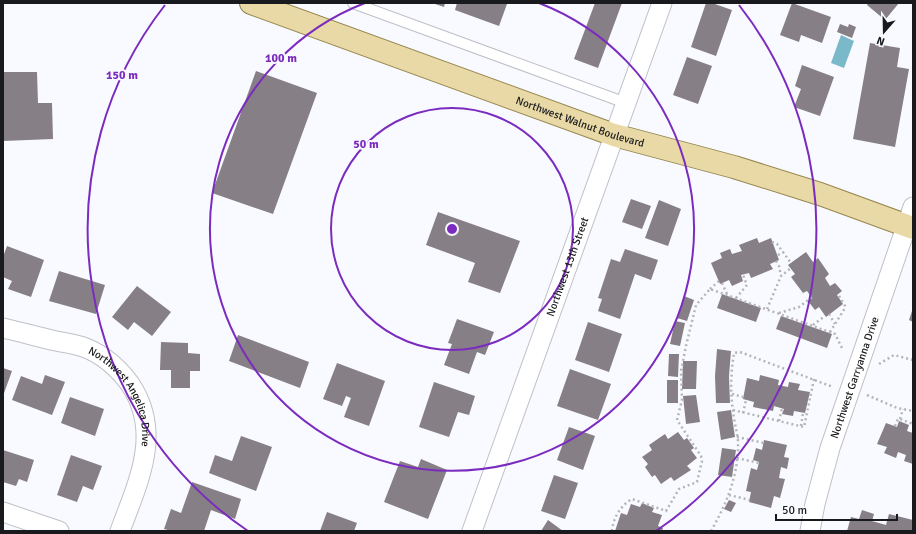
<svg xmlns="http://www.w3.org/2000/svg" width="916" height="534" font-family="Signika,sans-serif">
<rect width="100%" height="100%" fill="#f9faff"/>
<path fill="#7ab9ca" d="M 841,35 L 854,41 L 844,68 L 831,63 Z"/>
<path fill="#867f85" d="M 432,3 L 445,3 L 444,7 Z
M 457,3 L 503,3 L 507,4 L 499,26 L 455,10 Z
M 595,3 L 622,3 L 598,68 L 574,59 Z
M 706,3 L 712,3 L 732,10 L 716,56 L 691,47 Z
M 792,3 L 831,17 L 822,43 L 801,35 L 799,42 L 780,35 Z
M 868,3 L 899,3 L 885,20 L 867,5 Z
M 840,24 L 848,27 L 849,24 L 856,27 L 852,38 L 837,32 Z
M 870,43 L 900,48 L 897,67 L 909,69 L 895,147 L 853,139 Z
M 687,57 L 712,66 L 698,104 L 673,95 Z
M 802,65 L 834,77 L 820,116 L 794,107 L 801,89 L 795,86 Z
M 256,71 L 317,93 L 273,214 L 212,193 Z
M 3,72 L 37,72 L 38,103 L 52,103 L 53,139 L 3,141 Z
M 631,199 L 651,206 L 642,229 L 622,222 Z
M 659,200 L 681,209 L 668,246 L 645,238 Z
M 438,212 L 520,241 L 500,293 L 468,282 L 475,263 L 426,245 Z
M 757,238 L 759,243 L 771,238 L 779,260 L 770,264 L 773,269 L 751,278 L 749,273 L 741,275 L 743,281 L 732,286 L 729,280 L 720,284 L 711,263 L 722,258 L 720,253 L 730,249 L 732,254 L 742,251 L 739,245 Z
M 7,246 L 44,260 L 31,297 L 8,289 L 12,281 L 3,277 L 3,257 Z
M 625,249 L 658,260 L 651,280 L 635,274 L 620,319 L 598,311 L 602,299 L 598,298 L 611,259 L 620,262 Z
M 806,252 L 813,262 L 818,258 L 829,274 L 825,278 L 830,286 L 835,283 L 842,291 L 837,295 L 843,304 L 826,317 L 819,307 L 815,310 L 808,301 L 812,298 L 807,291 L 803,293 L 791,277 L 795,274 L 788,265 Z
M 59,271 L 105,285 L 96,314 L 49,301 Z
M 137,286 L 171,312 L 152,336 L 134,322 L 128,330 L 112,317 Z
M 722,294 L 761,308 L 756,322 L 717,308 Z
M 684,296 L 694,300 L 687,321 L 677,318 Z
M 913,308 L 913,322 L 909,320 Z
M 781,316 L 832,334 L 827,348 L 776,329 Z
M 457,319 L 494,332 L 485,355 L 477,352 L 469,374 L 444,365 L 452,344 L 448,343 Z
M 675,321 L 685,323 L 680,346 L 670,344 Z
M 588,322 L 622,334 L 609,372 L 575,360 Z
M 238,335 L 309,362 L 300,388 L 229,361 Z
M 161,342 L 188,343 L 188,353 L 200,354 L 200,371 L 190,371 L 190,388 L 171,388 L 171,370 L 160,370 Z
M 717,349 L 731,351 L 729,376 L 730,403 L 716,403 L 715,376 Z
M 669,354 L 679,354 L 678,377 L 668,376 Z
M 683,361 L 697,361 L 696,389 L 682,389 Z
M 337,363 L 385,381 L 369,426 L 344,417 L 351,398 L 346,396 L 342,406 L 323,399 Z
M 3,368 L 12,371 L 3,396 Z
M 570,369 L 611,384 L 598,420 L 557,406 Z
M 45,375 L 65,382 L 52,415 L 12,400 L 21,376 L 42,384 Z
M 760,375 L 779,380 L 778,385 L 788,387 L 789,382 L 800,384 L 798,390 L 810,392 L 805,413 L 794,411 L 793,416 L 782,414 L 784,409 L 774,406 L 773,411 L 753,407 L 754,402 L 743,399 L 747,378 L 759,381 Z
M 667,380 L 678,380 L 678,403 L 667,403 Z
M 434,382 L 475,396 L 469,415 L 458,412 L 449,437 L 419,427 Z
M 696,395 L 700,422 L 686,424 L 683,396 Z
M 70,397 L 104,409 L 95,436 L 61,423 Z
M 731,410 L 735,437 L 721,440 L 717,412 Z
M 899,421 L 909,425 L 907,431 L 913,433 L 913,464 L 904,461 L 906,455 L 898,452 L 896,458 L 884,453 L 887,447 L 877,444 L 886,423 L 897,427 Z
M 569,427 L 595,436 L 583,470 L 557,460 Z
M 678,432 L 684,440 L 687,438 L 694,448 L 691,450 L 697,458 L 687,466 L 691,470 L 674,481 L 671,477 L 661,484 L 655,475 L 652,477 L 645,467 L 648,464 L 642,457 L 652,450 L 649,445 L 665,434 L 668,439 Z
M 241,436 L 272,447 L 256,491 L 209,473 L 215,455 L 232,461 Z
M 764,440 L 787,445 L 784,457 L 789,458 L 787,469 L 781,467 L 779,478 L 785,479 L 780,498 L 774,496 L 771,508 L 749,502 L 751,492 L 746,491 L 751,468 L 757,470 L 759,462 L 753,460 L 756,448 L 762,450 Z
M 722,448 L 736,450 L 732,477 L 718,475 Z
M 3,450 L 34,460 L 27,482 L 19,479 L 16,486 L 3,482 Z
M 71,455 L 102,466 L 93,490 L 83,486 L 77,502 L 57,495 Z
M 421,459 L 447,470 L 428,519 L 384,502 L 400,461 L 418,467 Z
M 554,475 L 578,483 L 565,519 L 541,511 Z
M 192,482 L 241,499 L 235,519 L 211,510 L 204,531 L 171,531 L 164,529 L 171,509 L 181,513 Z
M 729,500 L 736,503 L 731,512 L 724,509 Z
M 642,503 L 654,508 L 652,512 L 662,515 L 658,526 L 663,528 L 662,531 L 615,531 L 621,513 L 627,515 L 631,504 L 640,507 Z
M 862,510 L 874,514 L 872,521 L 886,525 L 889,514 L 913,520 L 912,531 L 847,531 L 851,517 L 859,519 Z
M 327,512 L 357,523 L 354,531 L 320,531 Z
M 548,520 L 563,531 L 541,531 Z"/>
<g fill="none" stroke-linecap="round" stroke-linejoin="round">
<defs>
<path id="lane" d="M 353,3 L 626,103"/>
<g id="street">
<path id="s1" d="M 3,328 C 21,332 38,337 56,341 C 66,343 76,344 86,348 C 103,355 119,369 130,384 C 163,433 138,482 120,531"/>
<path d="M 3,512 L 59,531"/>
<path id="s2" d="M 472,531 L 662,3"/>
<path id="s3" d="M 810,531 L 815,504 L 830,448 L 913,207"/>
</g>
<g id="primary">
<path id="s4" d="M 251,3 L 614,135 L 734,167 L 820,194 L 913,228"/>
</g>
</defs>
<use href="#lane" stroke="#bfc1c9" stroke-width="12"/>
<use href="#street" stroke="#bfc1c9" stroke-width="21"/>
<use href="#primary" stroke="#96864f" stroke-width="24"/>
<path stroke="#b4b5b9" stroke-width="2.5" stroke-dasharray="2 3" stroke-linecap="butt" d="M 772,242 L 777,244 L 791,263
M 778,255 L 784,252
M 776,261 L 779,266 L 781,276
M 722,283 L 727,294
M 710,289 L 719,281
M 736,298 L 747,285 L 743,275
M 767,309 L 781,276 L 791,268
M 779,313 L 799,307 L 812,297
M 829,314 L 835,324
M 813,325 L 825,316
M 830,332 L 845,308 L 845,306 L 838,294
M 879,364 L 894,355 L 913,360
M 732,394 L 743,397
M 867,395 L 897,408 L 913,411
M 733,410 L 804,427 L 814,379
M 743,413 L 746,400
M 900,419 L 903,409
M 779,421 L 782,408
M 801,426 L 803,413
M 895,426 L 898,419 L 900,419 L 913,424
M 737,437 L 764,443
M 737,458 L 759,463
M 729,495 L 750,500
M 612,531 C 613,518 621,505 632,499 L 666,511 L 679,489 L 697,482 L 702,461 L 701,456 L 677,420 L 682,400 L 681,371 L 686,346 L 696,305 L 710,289 L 835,334 L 842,348
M 711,531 C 727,503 739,474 738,441 C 737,431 734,421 733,411 C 730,391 731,372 734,353 L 740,352 L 833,387"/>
<use href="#lane" stroke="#fff" stroke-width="10"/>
<use href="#street" stroke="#fff" stroke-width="19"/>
<use href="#primary" stroke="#e8d9a6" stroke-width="22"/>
</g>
<g fill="none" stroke="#7b2cbf" stroke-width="2">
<circle cx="452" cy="229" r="121"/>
<path d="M539 3A242 242 0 1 1 365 3"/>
<path d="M248 531A364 364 0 0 1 165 5M739 5A364 364 0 0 1 656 531"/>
</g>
<g text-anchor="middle" stroke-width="4" stroke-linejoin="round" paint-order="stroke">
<g font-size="11" fill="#191a1d" stroke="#f9faff">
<text dy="4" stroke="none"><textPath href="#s4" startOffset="350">Northwest Walnut Boulevard</textPath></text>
<text dy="4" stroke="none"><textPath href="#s2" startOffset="281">Northwest 13th Street</textPath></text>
<text dy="4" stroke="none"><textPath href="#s3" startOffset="160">Northwest Garryanna Drive</textPath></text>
<text dy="4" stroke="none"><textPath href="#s1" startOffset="149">Northwest Angelica Drive</textPath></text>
</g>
</g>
<circle cx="452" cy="229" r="6" fill="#7b2cbf" stroke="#f9faff" stroke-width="2"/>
<g font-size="12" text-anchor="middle" font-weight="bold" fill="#7b2cbf" stroke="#f9faff" stroke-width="4" stroke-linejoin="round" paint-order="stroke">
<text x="281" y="62">100 m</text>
<text x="122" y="79">150 m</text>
<text x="366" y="148">50 m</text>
</g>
<rect width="916" height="534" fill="none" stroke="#191a1d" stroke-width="8"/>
<g transform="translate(884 32) rotate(200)" stroke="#f9faff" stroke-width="3" paint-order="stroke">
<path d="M0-3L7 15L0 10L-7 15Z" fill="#191a1d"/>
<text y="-6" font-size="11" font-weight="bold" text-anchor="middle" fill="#191a1d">N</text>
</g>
<path d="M776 514v6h121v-6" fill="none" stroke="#191a1d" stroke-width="2"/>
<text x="782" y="514" font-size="12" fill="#191a1d" stroke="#f9faff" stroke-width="3" paint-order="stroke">50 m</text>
</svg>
